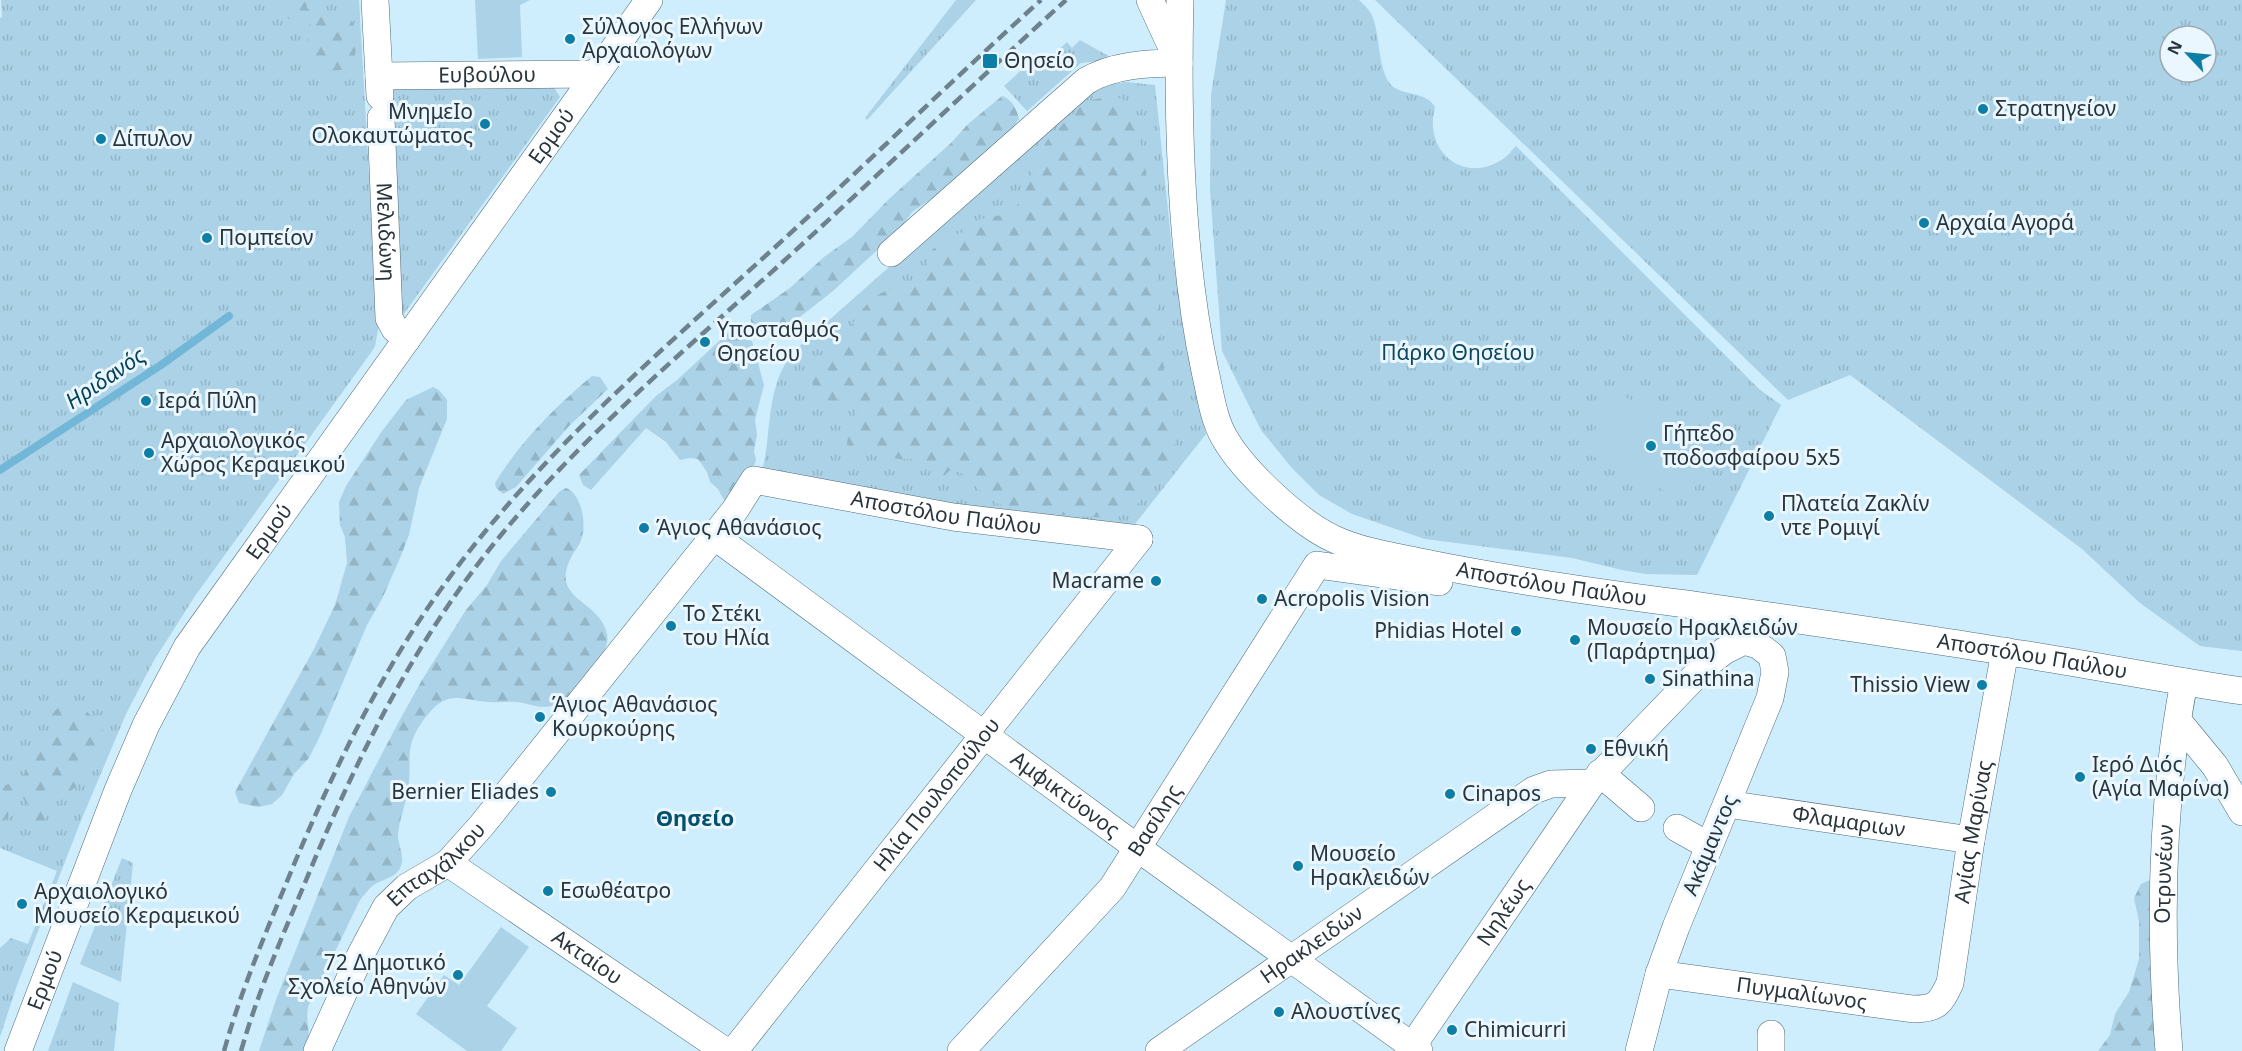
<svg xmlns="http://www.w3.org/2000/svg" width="2242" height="1051" font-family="'Noto Sans',sans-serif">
<defs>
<pattern id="grass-tufts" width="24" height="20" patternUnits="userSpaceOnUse" patternTransform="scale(1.5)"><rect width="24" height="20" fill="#abd2e6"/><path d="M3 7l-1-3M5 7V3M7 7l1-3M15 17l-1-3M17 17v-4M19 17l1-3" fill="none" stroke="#93b5c6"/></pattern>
<pattern id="forest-firs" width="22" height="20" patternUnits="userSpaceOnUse" patternTransform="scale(1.5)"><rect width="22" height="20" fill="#abd2e6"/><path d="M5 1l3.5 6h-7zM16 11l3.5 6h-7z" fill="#93b5c6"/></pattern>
</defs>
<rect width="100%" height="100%" fill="#ceedfd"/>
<path fill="url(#grass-tufts)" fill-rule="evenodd" d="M 1,0 L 359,0 L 378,330 L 375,346 L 370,354 L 195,596 L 153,662 L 126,714 L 80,823 L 17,985 L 0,1037 L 0,948 L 11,938 L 28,944 L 57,871 L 0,848 L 0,18 L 2,17 Z
M 956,0 L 976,0 L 867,120 L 865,118 Z
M 1226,0 L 1359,0 C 1364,5 1371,11 1373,18 C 1380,38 1378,63 1388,81 C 1398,98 1425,89 1435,107 C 1423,152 1464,185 1503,159 C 1508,156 1512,150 1516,146 L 1759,389 L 1781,405 L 1697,575 L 1646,574 L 1622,570 L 1572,558 L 1425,539 L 1352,514 L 1319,495 L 1291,467 L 1261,430 L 1222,351 L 1210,190 L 1211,95 Z
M 1375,0 L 2242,0 L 2242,651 L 2200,646 L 2140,603 L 2082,549 L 1850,375 L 1788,400 ZM 2170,36 L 2206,36 L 2206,72 L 2170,72 Z
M 1080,40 L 1114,59 L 1081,63 L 1027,111 L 1004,86 L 1040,53 L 1047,60 L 1067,42 L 1072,48 Z
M 1126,82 L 1155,85 L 1173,259 L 1190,363 L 1206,434 L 1127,534 L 761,476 C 773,432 764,388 794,351 L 1075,103 L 1105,85 Z
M 386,85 L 553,86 L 560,97 L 403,315 L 399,313 Z
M 122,858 L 133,863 L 121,982 L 80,964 Z
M 73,982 L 119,1003 L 114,1051 L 48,1051 Z"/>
<path fill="url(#forest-firs)" d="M 274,0 L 307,0 L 307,8 C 328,20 355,0 356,39 C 356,48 356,58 351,67 C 338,73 309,73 306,53 C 304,43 313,36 311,25 C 305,21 303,22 296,21 C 285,20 279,10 274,0 Z
M 1002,96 C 1012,99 1017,110 1019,119 L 1012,129 L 947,188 L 912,212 L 901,228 L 833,291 L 796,320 L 783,325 L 772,334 L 762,334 L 751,328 L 751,315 L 790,288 L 824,257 L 852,237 L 889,199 L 952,142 L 967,125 Z
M 1113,96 L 1124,100 L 1133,114 L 1138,127 L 1149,191 L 1155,242 L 1161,344 L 1166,388 L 1176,422 L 1174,462 L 1167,474 L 1131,510 L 1122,516 L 1111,518 L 1046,514 L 998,504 L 986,496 L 960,472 L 949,471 L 945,475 L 936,478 L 928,469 L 924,461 C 914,457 905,461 894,458 C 879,455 879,445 862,454 L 847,448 L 848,428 L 858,410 L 859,402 L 852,396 L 831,402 L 813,391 C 809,359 832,351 849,329 C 857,317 864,305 876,296 C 888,288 902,288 917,287 L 923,279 L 932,250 L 943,240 L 968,230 L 980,219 L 1008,214 L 1018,204 L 1030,179 L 1037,157 L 1048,139 L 1086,101 Z
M 734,332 L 752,341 L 764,385 L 755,420 L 757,435 L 754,451 L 756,459 L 753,470 L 725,502 L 718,489 L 710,482 L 707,472 L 698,459 L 690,458 L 680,460 L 666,442 L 646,428 L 591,490 L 583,485 L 579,475 L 656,396 L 677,380 L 728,333 Z
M 592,376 L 600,377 L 608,389 L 569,426 L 516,487 L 503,494 L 496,488 L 495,483 C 519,443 556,406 592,376 Z
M 433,387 L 439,390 L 447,400 L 447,419 L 419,488 L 409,535 L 400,558 L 382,599 L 367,625 L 320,736 L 309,758 L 294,774 L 282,795 L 272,804 L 259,807 L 239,803 L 235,792 L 314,649 L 335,605 L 347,563 L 345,537 L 340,525 L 339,502 L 346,486 L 382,431 L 406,400 Z
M 566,488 C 582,494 587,525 581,540 C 580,544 577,548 574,552 C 545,601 600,598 607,634 C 612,656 571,701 551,706 C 538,709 529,703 516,702 C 507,701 498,703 489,702 C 458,699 447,689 425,718 C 402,748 413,760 408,791 C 405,806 399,820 398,835 C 398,845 405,857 401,866 C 397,877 384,879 375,884 C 369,888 365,894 360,900 L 308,1007 C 305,1022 313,1037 305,1051 L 259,1051 L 277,997 L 349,817 L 397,725 L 422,680 L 466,610 L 487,585 L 501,561 L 560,491 Z
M 75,702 C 89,713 116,733 102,754 C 98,761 90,764 85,770 C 81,777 76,789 69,792 C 63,795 58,790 51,794 L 44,822 L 41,828 L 35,825 L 31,809 L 22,797 L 12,801 L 8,816 L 0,827 L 0,785 L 7,785 L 11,781 L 21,778 L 50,739 L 54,735 L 47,719 L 63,703 Z
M 2155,878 L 2157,1051 L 2098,1051 L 2110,1035 L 2115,1014 L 2129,992 L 2139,959 L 2139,921 L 2134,898 L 2141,884 Z"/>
<path fill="#abd2e6" d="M 475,0 L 530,0 L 520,5 L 522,57 L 478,59 Z
M 1613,391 L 1717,441 L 1688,502 L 1584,452 Z
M 501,927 L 529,947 L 487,1006 L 517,1028 L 501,1051 L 467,1051 L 416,1014 L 444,975 L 459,985 Z"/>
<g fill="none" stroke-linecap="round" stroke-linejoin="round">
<path stroke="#73b7d8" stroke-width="8" d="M 0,470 L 161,365 L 229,316"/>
<defs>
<g id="minor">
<path d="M 375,0 L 380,96"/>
<path id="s1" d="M 1180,0 C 1177,120 1180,254 1205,371 C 1210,392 1213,418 1224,437 C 1243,471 1299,523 1334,539 C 1364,553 1399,557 1430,564 C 1515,581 1600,593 1686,604 C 1791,619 1897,634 2002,651 C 2082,663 2162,679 2242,691"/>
<path id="s2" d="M 379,76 L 596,74"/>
<path id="s3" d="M 381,118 L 389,318 L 395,329 L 407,339"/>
<path d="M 891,253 L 1086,81 C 1112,65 1148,63 1179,63 L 1150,0"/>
<path id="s4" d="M 714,536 L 1139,849 L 1419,1051"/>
<path d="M 1703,619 L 1728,625 L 1744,641"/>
<path d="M 2178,721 L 2215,766 L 2242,812"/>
<path d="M 1600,773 L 1641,808"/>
<path id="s5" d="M 1727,804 L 1971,840"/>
<path d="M 1677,828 L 1709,846"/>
<path id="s6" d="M 448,863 L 725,1051"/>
<path id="s7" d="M 1659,974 L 1913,1009 C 1937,1009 1940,1004 1950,983 L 1971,840 L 2005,651"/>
<path id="s8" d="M 18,1051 L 118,790 L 146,725 L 187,647 L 649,0"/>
<path id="s9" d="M 317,1051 L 361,954 L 386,907 L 407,887 L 448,863 L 482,825 L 735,510 L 754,480 L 953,517 L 1139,539"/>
<path id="s10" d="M 734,1051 L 1139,539"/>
<path id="s11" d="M 961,1051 L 1112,888 L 1317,565 L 1439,582"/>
<path id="s12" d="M 1159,1051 L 1534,790 L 1551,784 L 1592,783"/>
<path id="s13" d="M 1409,1051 L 1592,783 L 1705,666 L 1724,651 L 1744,641 L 1758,645 L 1772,656 L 1775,672 L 1770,698 L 1676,927 L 1659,974 L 1639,1051"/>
<path d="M 1771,1051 L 1771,1034"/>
<path id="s14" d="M 2169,1051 C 2159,929 2161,802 2184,682"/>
</g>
</defs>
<use href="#minor" stroke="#506c7a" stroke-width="28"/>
<use href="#minor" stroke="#fff" stroke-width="27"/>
<path stroke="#6e828d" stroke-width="4.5" stroke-dasharray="12 6" stroke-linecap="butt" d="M 224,1051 C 239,997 261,944 283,891 C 328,781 380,670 452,574 C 540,455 652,359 762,259 C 856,174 947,85 1041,0
M 241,1051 C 257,995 281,939 304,885 C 353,766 411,647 492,546 C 575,443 677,357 775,269 C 873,180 968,89 1066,0"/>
</g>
<g fill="#0d7ea6" stroke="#ebf7fe" stroke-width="2">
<circle cx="570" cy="39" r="6"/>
<rect x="982" y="53" width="16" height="16" rx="3"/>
<circle cx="1983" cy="109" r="6"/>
<circle cx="485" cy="124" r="6"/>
<circle cx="101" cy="139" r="6"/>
<circle cx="1924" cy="223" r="6"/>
<circle cx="207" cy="238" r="6"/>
<circle cx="705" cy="342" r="6"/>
<circle cx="146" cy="401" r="6"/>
<circle cx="1651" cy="446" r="6"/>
<circle cx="149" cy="453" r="6"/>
<circle cx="1769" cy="516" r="6"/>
<circle cx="644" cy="528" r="6"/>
<circle cx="1156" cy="581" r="6"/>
<circle cx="1262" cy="599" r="6"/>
<circle cx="671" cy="626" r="6"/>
<circle cx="1516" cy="631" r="6"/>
<circle cx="1575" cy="640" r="6"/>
<circle cx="1650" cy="679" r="6"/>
<circle cx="1982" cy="685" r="6"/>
<circle cx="540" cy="717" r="6"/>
<circle cx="1591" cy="749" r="6"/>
<circle cx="2080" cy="777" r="6"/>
<circle cx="551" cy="792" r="6"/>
<circle cx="1450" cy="794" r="6"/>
<circle cx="1298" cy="866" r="6"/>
<circle cx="548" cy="891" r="6"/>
<circle cx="22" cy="904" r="6"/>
<circle cx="458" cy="975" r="6"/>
<circle cx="1279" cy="1012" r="6"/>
<circle cx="1452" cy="1030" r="6"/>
</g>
<g text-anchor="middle" stroke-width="6" stroke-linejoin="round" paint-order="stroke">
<g font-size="21" fill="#29353c" stroke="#ebf7fe" text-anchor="start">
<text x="582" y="34">Σύλλογος Ελλήνων<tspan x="582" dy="24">Αρχαιολόγων</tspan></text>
<text x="1004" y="68">Θησείο</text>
<text x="1995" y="116">Στρατηγείον</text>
<text x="473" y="119" text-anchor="end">ΜνημεΙο<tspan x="473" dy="24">Ολοκαυτώματος</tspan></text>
<text x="113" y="146">Δίπυλον</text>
<text x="1936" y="230">Αρχαία Αγορά</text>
<text x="219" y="245">Πομπείον</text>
<text x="717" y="337">Υποσταθμός<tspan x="717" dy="24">Θησείου</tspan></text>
<text x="158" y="408">Ιερά Πύλη</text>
<text x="1663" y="441">Γήπεδο<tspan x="1663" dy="24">ποδοσφαίρου 5x5</tspan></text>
<text x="161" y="448">Αρχαιολογικός<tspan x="161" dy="24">Χώρος Κεραμεικού</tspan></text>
<text x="1781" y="511">Πλατεία Ζακλίν<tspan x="1781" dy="24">ντε Ρομιγί</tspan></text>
<text x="656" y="535">Άγιος Αθανάσιος</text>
<text x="1144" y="588" text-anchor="end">Macrame</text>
<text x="1274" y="606">Acropolis Vision</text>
<text x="683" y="621">Το Στέκι<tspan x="683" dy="24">του Ηλία</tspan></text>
<text x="1587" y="635">Μουσείο Ηρακλειδών<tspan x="1587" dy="24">(Παράρτημα)</tspan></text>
<text x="1504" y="638" text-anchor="end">Phidias Hotel</text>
<text x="1662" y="686">Sinathina</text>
<text x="1970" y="692" text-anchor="end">Thissio View</text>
<text x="552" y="712">Άγιος Αθανάσιος<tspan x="552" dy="24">Κουρκούρης</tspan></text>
<text x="1603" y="756">Εθνική</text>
<text x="2092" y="772">Ιερό Διός<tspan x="2092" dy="24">(Αγία Μαρίνα)</tspan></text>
<text x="539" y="799" text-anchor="end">Bernier Eliades</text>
<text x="1462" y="801">Cinapos</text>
<text x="1310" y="861">Μουσείο<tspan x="1310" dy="24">Ηρακλειδών</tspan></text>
<text x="560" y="898">Εσωθέατρο</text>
<text x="34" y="899">Αρχαιολογικό<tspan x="34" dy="24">Μουσείο Κεραμεικού</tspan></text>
<text x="446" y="970" text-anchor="end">72 Δημοτικό<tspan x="446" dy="24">Σχολείο Αθηνών</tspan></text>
<text x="1291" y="1019">Αλουστίνες</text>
<text x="1464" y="1037">Chimicurri</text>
</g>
<g font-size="21" fill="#29353c" stroke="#ebf7fe">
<text dy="7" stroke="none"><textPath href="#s2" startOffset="108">Ευβούλου</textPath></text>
<text dy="7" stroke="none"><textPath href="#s8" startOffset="1066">Ερμού</textPath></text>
<text dy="7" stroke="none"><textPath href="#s3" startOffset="114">Μελιδώνη</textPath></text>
<text dy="7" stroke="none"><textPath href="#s9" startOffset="922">Αποστόλου Παύλου</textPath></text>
<text dy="7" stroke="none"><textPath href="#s8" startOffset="580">Ερμού</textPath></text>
<text dy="7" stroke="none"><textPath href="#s1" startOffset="816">Αποστόλου Παύλου</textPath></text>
<text dy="7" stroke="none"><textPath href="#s1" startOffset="1302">Αποστόλου Παύλου</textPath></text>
<text dy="7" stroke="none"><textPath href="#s10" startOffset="327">Ηλία Πουλοπούλου</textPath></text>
<text dy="7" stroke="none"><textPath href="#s4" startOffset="436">Αμφικτύονος</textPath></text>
<text dy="7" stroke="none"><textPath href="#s11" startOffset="302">Βασίλης</textPath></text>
<text dy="7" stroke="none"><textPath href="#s5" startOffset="123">Φλαμαριων</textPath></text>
<text dy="7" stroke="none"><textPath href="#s7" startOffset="459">Αγίας Μαρίνας</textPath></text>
<text transform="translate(1710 845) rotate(-67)" y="7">Ακάμαντος</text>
<text dy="7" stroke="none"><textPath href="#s9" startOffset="226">Επταχάλκου</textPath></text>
<text dy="7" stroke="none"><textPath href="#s14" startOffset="177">Οτρυνέων</textPath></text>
<text dy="7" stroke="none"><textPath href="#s13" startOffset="168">Νηλέως</textPath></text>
<text dy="7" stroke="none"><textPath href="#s12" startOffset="186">Ηρακλειδών</textPath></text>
<text dy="7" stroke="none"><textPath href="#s6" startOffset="168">Ακταίου</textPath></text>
<text dy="7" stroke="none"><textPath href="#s8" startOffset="76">Ερμού</textPath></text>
<text dy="7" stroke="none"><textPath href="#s7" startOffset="144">Πυγμαλίωνος</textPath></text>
</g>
<g font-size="21" fill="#0d475e" stroke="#ebf7fe">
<text x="1458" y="360">Πάρκο Θησείου</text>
</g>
<g font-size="22" font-style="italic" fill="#064259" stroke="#ebf7fe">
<text transform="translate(105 378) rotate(-34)" y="8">Ηριδανός</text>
</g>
<g font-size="22" font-weight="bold" fill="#04516d" stroke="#ebf7fe">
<text x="695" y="826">Θησείο</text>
</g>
</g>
<g transform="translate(2188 54) rotate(296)"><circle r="28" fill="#ebf7fe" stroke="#9da9b0" stroke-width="1.5"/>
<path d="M0-4.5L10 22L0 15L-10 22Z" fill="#0d7ea6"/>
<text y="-9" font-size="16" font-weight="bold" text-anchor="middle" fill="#29353c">N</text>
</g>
</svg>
